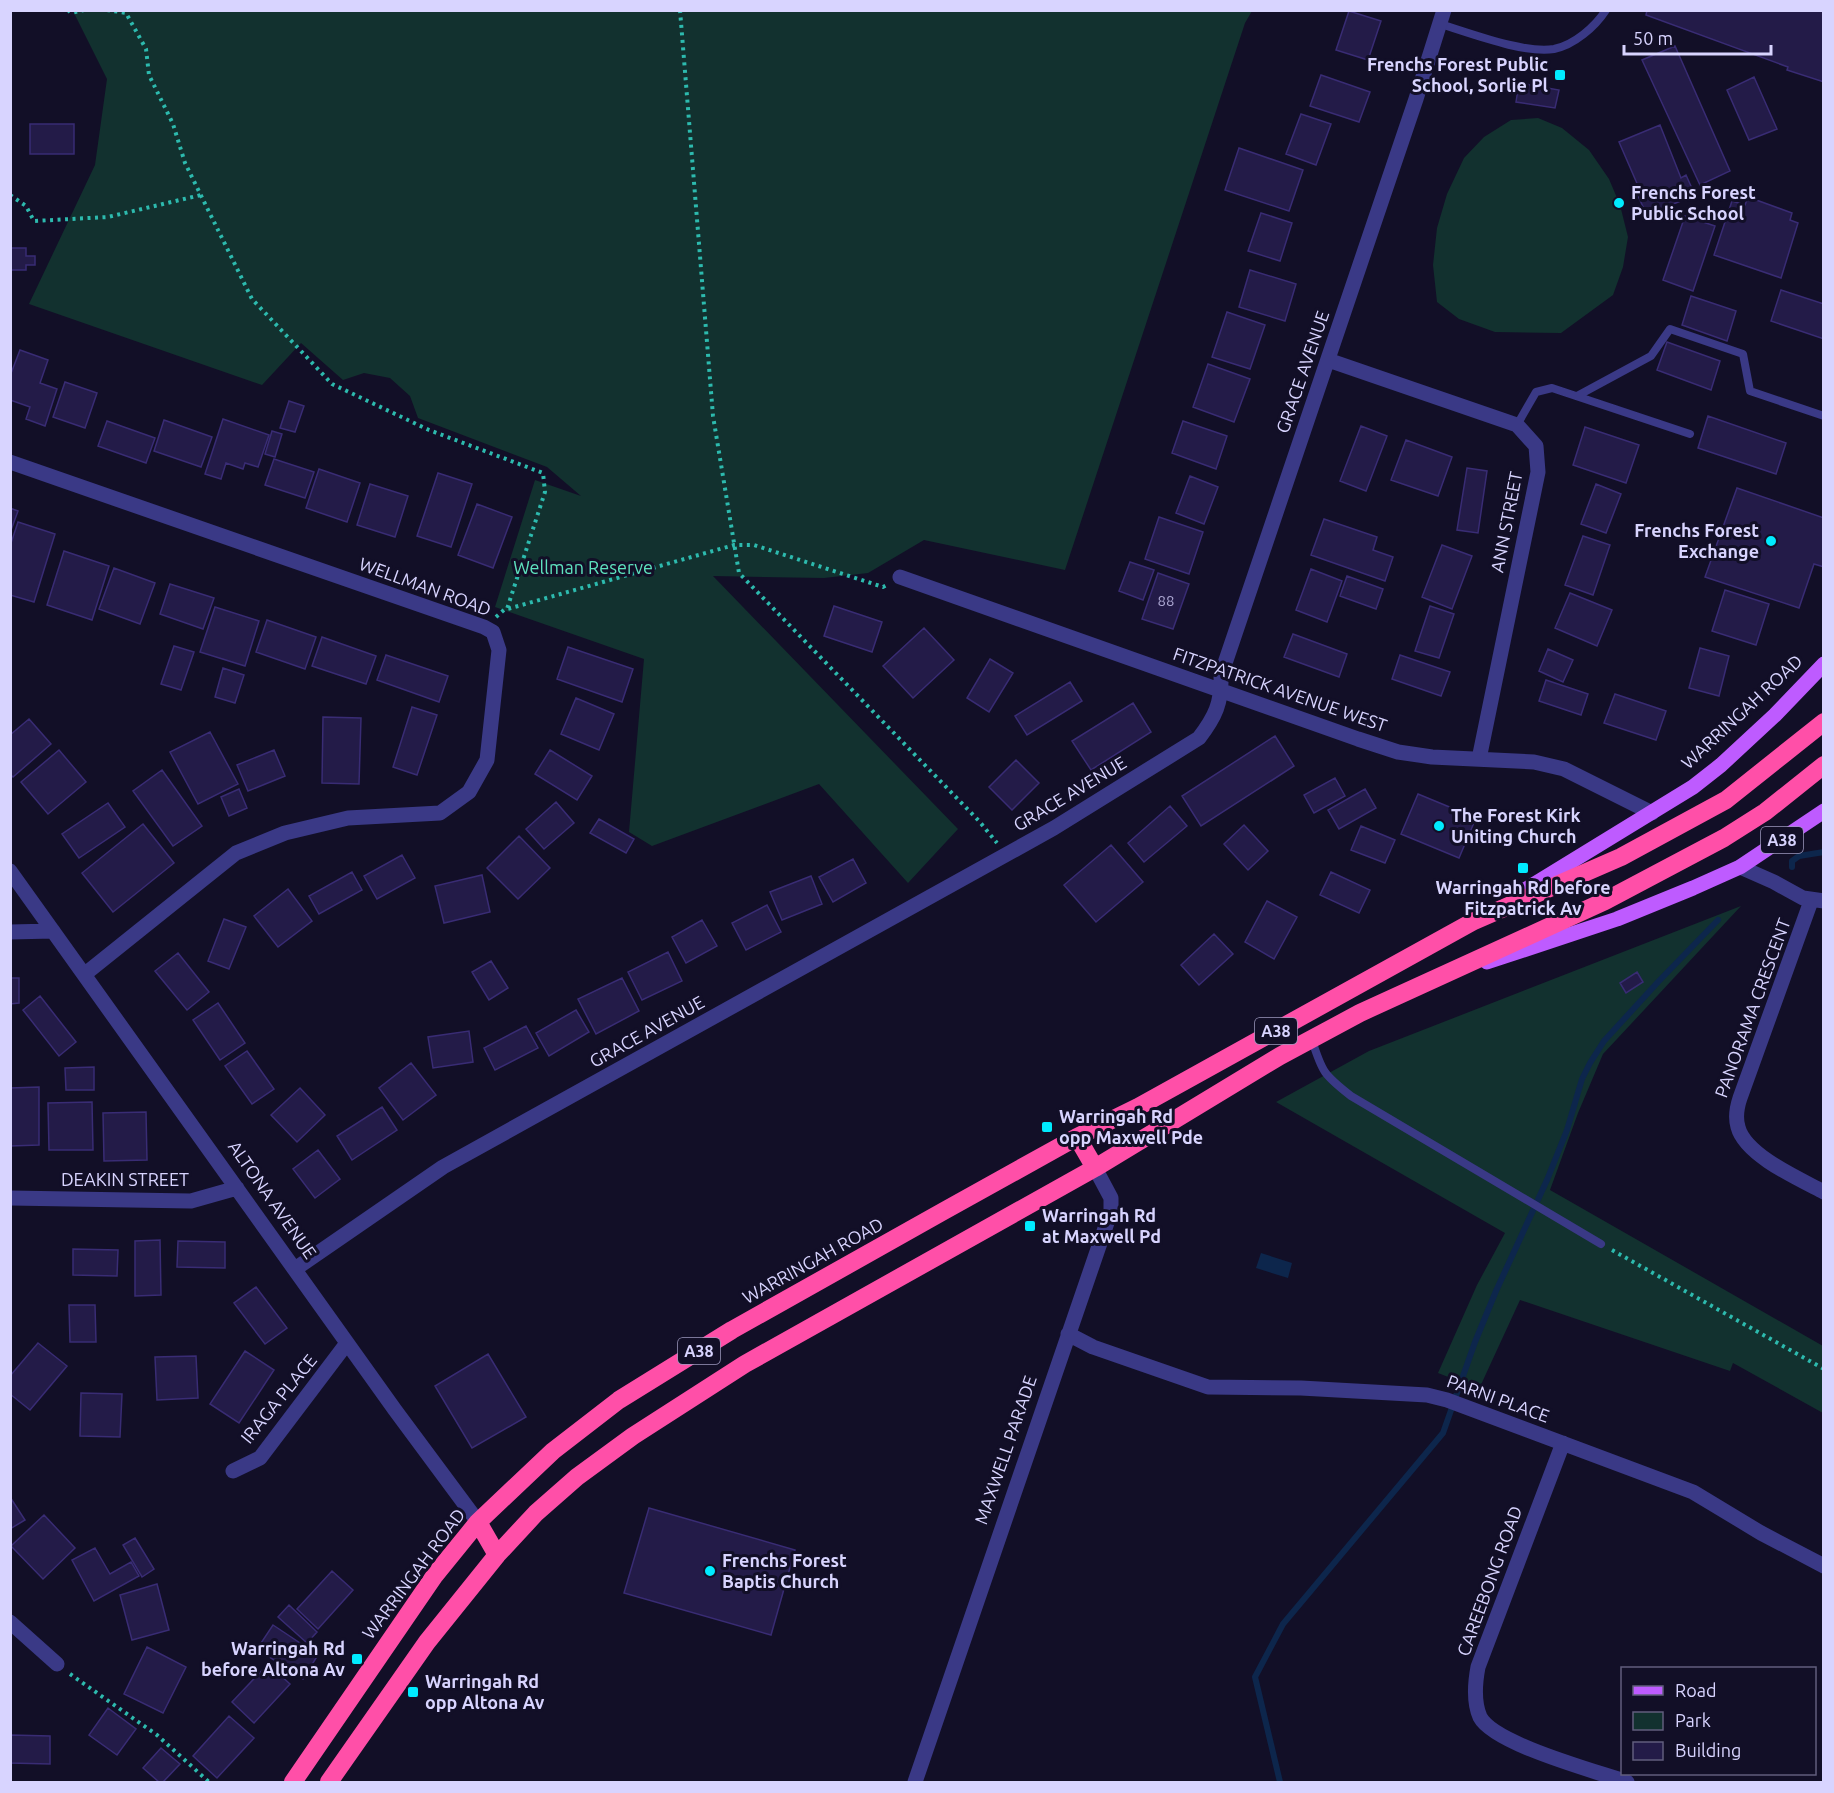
<svg xmlns="http://www.w3.org/2000/svg" width="1834" height="1793" font-family="Ubuntu,sans-serif">
<rect width="100%" height="100%" fill="#120f27"/>
<path fill="#12312f" d="M 73,11 L 1252,11 L 1245,23 L 1065,570 L 924,540 L 868,573 L 824,578 L 713,576 L 958,829 L 908,883 L 819,784 L 652,846 L 629,832 L 644,659 L 495,607 L 535,480 L 581,496 L 547,467 L 418,418 L 410,396 L 390,378 L 364,373 L 343,380 L 301,343 L 262,385 L 29,304 L 95,165 L 107,79 Z
M 1538,118 L 1562,128 L 1589,150 L 1609,179 L 1620,205 L 1628,237 L 1623,267 L 1613,295 L 1561,333 L 1495,332 L 1459,319 L 1437,302 L 1433,265 L 1437,228 L 1447,194 L 1464,158 L 1484,137 L 1511,120 Z
M 1741,906 L 1603,1054 L 1578,1113 L 1550,1190 L 1823,1346 L 1823,1413 L 1733,1363 L 1730,1371 L 1520,1300 L 1479,1389 L 1438,1373 L 1477,1285 L 1505,1233 L 1276,1102 L 1369,1051 Z"/>
<path fill="#0d264c" d="M 1261,1253 L 1292,1263 L 1288,1278 L 1256,1268 Z"/>
<g fill="none" stroke-linecap="round" stroke-linejoin="round">
<path stroke="#0d264c" stroke-width="6" d="M 1792,867 L 1792,861 L 1799,856 L 1824,852
M 1280,1782 L 1255,1677 L 1283,1624 L 1443,1433 L 1475,1342 L 1496,1291 L 1547,1180 L 1567,1130 L 1582,1079 L 1590,1063 L 1604,1041 L 1658,982 L 1718,920"/>
</g>
<path fill="#231b48" stroke="#392c74" stroke-width="1.5" d="M 1647,10 L 1824,10 L 1824,82 L 1787,70 L 1788,67 L 1646,15 Z
M 1349,11 L 1381,21 L 1368,60 L 1336,50 Z
M 1675,46 L 1730,171 L 1700,185 L 1642,60 Z
M 1321,75 L 1370,92 L 1359,122 L 1310,106 Z
M 1754,77 L 1777,129 L 1749,140 L 1727,90 Z
M 1519,83 L 1559,90 L 1555,108 L 1516,102 Z
M 1301,114 L 1331,124 L 1316,165 L 1286,154 Z
M 30,124 L 74,124 L 74,154 L 30,154 Z
M 1660,125 L 1681,178 L 1686,175 L 1695,195 L 1647,215 L 1638,196 L 1642,195 L 1619,142 Z
M 1239,148 L 1303,170 L 1289,211 L 1225,190 Z
M 1748,197 L 1792,213 L 1790,220 L 1798,223 L 1781,278 L 1714,255 L 1732,201 L 1745,205 Z
M 1261,213 L 1292,223 L 1280,261 L 1248,251 Z
M 1685,216 L 1715,226 L 1693,291 L 1663,280 Z
M 10,248 L 26,248 L 26,256 L 35,256 L 35,265 L 26,265 L 26,270 L 10,270 Z
M 1250,270 L 1296,284 L 1285,321 L 1239,307 Z
M 1781,290 L 1824,304 L 1824,339 L 1771,321 Z
M 1691,296 L 1736,311 L 1727,341 L 1682,325 Z
M 1227,312 L 1265,325 L 1250,369 L 1212,357 Z
M 1667,342 L 1720,361 L 1711,390 L 1657,370 Z
M 20,350 L 48,360 L 40,383 L 57,389 L 45,426 L 26,419 L 30,407 L 10,400 L 10,376 Z
M 1208,364 L 1250,379 L 1234,422 L 1193,407 Z
M 65,382 L 97,393 L 85,428 L 53,417 Z
M 289,401 L 304,406 L 295,432 L 280,428 Z
M 1708,416 L 1786,443 L 1776,474 L 1698,448 Z
M 223,419 L 269,435 L 258,467 L 245,463 L 243,469 L 226,463 L 221,479 L 205,474 Z
M 164,420 L 212,437 L 201,467 L 154,451 Z
M 107,421 L 155,438 L 146,463 L 98,446 Z
M 1183,421 L 1227,436 L 1216,469 L 1172,453 Z
M 1361,426 L 1387,436 L 1366,491 L 1340,481 Z
M 1585,427 L 1639,445 L 1626,483 L 1573,465 Z
M 272,431 L 282,434 L 275,457 L 265,454 Z
M 1406,440 L 1452,457 L 1438,496 L 1391,480 Z
M 274,459 L 314,472 L 305,498 L 265,485 Z
M 1467,468 L 1487,471 L 1478,533 L 1457,530 Z
M 319,469 L 360,483 L 347,522 L 306,508 Z
M 438,473 L 472,484 L 451,547 L 417,536 Z
M 1190,476 L 1218,487 L 1204,524 L 1176,513 Z
M 370,484 L 408,496 L 395,537 L 357,525 Z
M 1596,484 L 1621,494 L 1606,533 L 1581,524 Z
M 1737,488 L 1824,518 L 1824,567 L 1814,564 L 1799,608 L 1705,577 Z
M 477,504 L 512,517 L 493,568 L 458,555 Z
M 10,508 L 18,511 L 10,533 Z
M 1159,517 L 1203,532 L 1189,574 L 1145,559 Z
M 1324,519 L 1377,537 L 1373,550 L 1393,557 L 1385,581 L 1311,555 Z
M 18,522 L 55,534 L 34,602 L 10,595 L 10,546 Z
M 1583,536 L 1610,545 L 1593,595 L 1565,585 Z
M 1442,545 L 1472,556 L 1452,609 L 1422,597 Z
M 64,551 L 109,566 L 92,620 L 47,605 Z
M 1130,562 L 1154,570 L 1143,600 L 1119,591 Z
M 114,568 L 155,583 L 140,624 L 99,609 Z
M 1311,569 L 1342,581 L 1327,622 L 1296,610 Z
M 1158,573 L 1189,584 L 1173,629 L 1142,619 Z
M 1347,576 L 1383,589 L 1376,609 L 1340,596 Z
M 170,584 L 214,598 L 203,629 L 160,614 Z
M 1725,590 L 1769,604 L 1756,645 L 1712,631 Z
M 1570,593 L 1612,610 L 1597,646 L 1555,628 Z
M 834,606 L 882,622 L 872,652 L 824,636 Z
M 1430,606 L 1454,614 L 1439,658 L 1415,651 Z
M 215,607 L 259,621 L 245,666 L 200,652 Z
M 267,620 L 316,637 L 305,669 L 256,652 Z
M 924,628 L 954,660 L 913,698 L 883,666 Z
M 1293,634 L 1347,654 L 1339,677 L 1284,657 Z
M 322,637 L 376,656 L 366,684 L 312,666 Z
M 174,646 L 194,652 L 181,690 L 161,684 Z
M 568,647 L 633,669 L 622,702 L 557,679 Z
M 1700,648 L 1729,656 L 1719,696 L 1689,688 Z
M 1548,649 L 1573,660 L 1563,682 L 1539,671 Z
M 386,655 L 448,676 L 439,702 L 377,680 Z
M 1400,655 L 1450,672 L 1441,696 L 1392,679 Z
M 990,659 L 1013,673 L 989,712 L 967,698 Z
M 223,668 L 244,675 L 235,703 L 215,697 Z
M 1546,680 L 1588,694 L 1581,715 L 1539,701 Z
M 1070,682 L 1082,701 L 1027,735 L 1015,716 Z
M 1615,694 L 1666,711 L 1656,740 L 1604,723 Z
M 576,698 L 614,714 L 599,750 L 561,734 Z
M 1133,703 L 1151,732 L 1091,770 L 1072,741 Z
M 412,707 L 437,715 L 417,775 L 393,767 Z
M 323,717 L 361,718 L 359,784 L 322,783 Z
M 29,719 L 51,744 L 13,777 L 10,774 L 10,735 Z
M 210,732 L 238,784 L 198,804 L 170,752 Z
M 1275,736 L 1294,766 L 1201,826 L 1182,796 Z
M 59,750 L 86,782 L 48,814 L 21,782 Z
M 274,750 L 285,776 L 248,791 L 237,765 Z
M 550,750 L 592,776 L 577,800 L 535,774 Z
M 1016,760 L 1039,783 L 1012,810 L 989,787 Z
M 162,770 L 202,826 L 173,846 L 133,791 Z
M 1335,778 L 1345,796 L 1314,813 L 1304,795 Z
M 239,789 L 247,808 L 229,816 L 221,797 Z
M 1365,789 L 1376,808 L 1339,829 L 1328,810 Z
M 1418,794 L 1476,818 L 1459,858 L 1401,834 Z
M 556,802 L 574,823 L 544,849 L 526,829 Z
M 108,803 L 125,827 L 79,858 L 62,834 Z
M 1170,806 L 1187,826 L 1144,862 L 1128,843 Z
M 599,819 L 634,839 L 626,853 L 590,833 Z
M 143,824 L 174,863 L 113,912 L 82,873 Z
M 1244,825 L 1268,851 L 1248,870 L 1224,844 Z
M 1361,826 L 1395,840 L 1385,863 L 1351,850 Z
M 519,836 L 550,868 L 518,899 L 487,868 Z
M 1111,845 L 1143,882 L 1096,922 L 1064,885 Z
M 402,855 L 415,878 L 377,899 L 364,876 Z
M 853,859 L 866,883 L 833,902 L 819,877 Z
M 352,872 L 362,890 L 319,914 L 309,896 Z
M 1331,872 L 1370,890 L 1359,913 L 1320,895 Z
M 482,875 L 490,912 L 444,923 L 435,886 Z
M 811,876 L 822,904 L 782,920 L 770,892 Z
M 288,889 L 312,921 L 278,947 L 254,916 Z
M 1267,901 L 1297,917 L 1274,959 L 1245,942 Z
M 767,905 L 781,932 L 746,950 L 732,923 Z
M 224,919 L 246,927 L 229,969 L 208,961 Z
M 702,920 L 717,946 L 686,963 L 672,937 Z
M 1214,934 L 1233,954 L 1199,985 L 1181,965 Z
M 668,952 L 682,981 L 642,1000 L 628,972 Z
M 178,953 L 209,992 L 187,1010 L 155,971 Z
M 491,961 L 508,988 L 489,1000 L 472,972 Z
M 1637,972 L 1643,982 L 1626,993 L 1620,983 Z
M 10,978 L 19,978 L 19,1003 L 10,1004 Z
M 622,978 L 639,1011 L 596,1034 L 578,999 Z
M 40,996 L 76,1042 L 59,1056 L 23,1010 Z
M 218,1003 L 245,1043 L 220,1060 L 193,1020 Z
M 576,1010 L 589,1032 L 549,1056 L 536,1033 Z
M 526,1026 L 538,1048 L 495,1070 L 484,1048 Z
M 469,1031 L 473,1062 L 433,1068 L 428,1037 Z
M 247,1051 L 274,1089 L 252,1104 L 225,1066 Z
M 411,1063 L 436,1095 L 403,1120 L 379,1088 Z
M 94,1067 L 94,1090 L 66,1090 L 65,1068 Z
M 39,1087 L 39,1145 L 10,1146 L 10,1088 Z
M 300,1088 L 325,1115 L 297,1142 L 271,1115 Z
M 92,1102 L 93,1150 L 49,1150 L 48,1103 Z
M 382,1107 L 397,1130 L 352,1160 L 337,1136 Z
M 146,1112 L 147,1160 L 104,1161 L 103,1113 Z
M 318,1150 L 340,1179 L 315,1198 L 293,1169 Z
M 160,1240 L 161,1295 L 135,1296 L 135,1241 Z
M 178,1241 L 225,1242 L 225,1268 L 177,1267 Z
M 73,1249 L 118,1250 L 117,1276 L 73,1275 Z
M 256,1287 L 287,1328 L 265,1344 L 234,1303 Z
M 69,1305 L 95,1305 L 96,1342 L 70,1342 Z
M 38,1343 L 67,1366 L 30,1410 L 10,1394 L 10,1376 Z
M 245,1351 L 274,1370 L 239,1423 L 210,1404 Z
M 488,1354 L 526,1417 L 472,1448 L 435,1386 Z
M 196,1356 L 198,1398 L 157,1400 L 155,1357 Z
M 81,1393 L 122,1394 L 120,1437 L 80,1436 Z
M 10,1497 L 25,1520 L 10,1529 Z
M 649,1508 L 795,1550 L 771,1635 L 624,1593 Z
M 44,1515 L 75,1548 L 43,1579 L 11,1546 Z
M 135,1538 L 154,1569 L 142,1577 L 123,1545 Z
M 95,1548 L 110,1574 L 131,1562 L 139,1576 L 94,1601 L 72,1560 Z
M 332,1571 L 353,1590 L 318,1629 L 297,1609 Z
M 157,1584 L 169,1630 L 132,1640 L 120,1595 Z
M 289,1605 L 317,1632 L 307,1643 L 278,1617 Z
M 273,1625 L 318,1655 L 303,1679 L 257,1649 Z
M 147,1647 L 186,1667 L 163,1713 L 124,1694 Z
M 268,1664 L 290,1684 L 254,1723 L 232,1702 Z
M 108,1708 L 136,1729 L 117,1755 L 89,1735 Z
M 229,1716 L 254,1738 L 217,1778 L 193,1756 Z
M 10,1735 L 50,1736 L 50,1764 L 10,1763 Z
M 161,1748 L 180,1764 L 163,1782 L 159,1782 L 143,1768 Z"/>
<g fill="none" stroke-linecap="round" stroke-linejoin="round">
<path stroke="#2dbaae" stroke-width="4" stroke-dasharray="3 4.5" stroke-linecap="butt" d="M 68,10 L 71,13 L 84,10
M 107,10 L 126,13 L 146,49 L 149,75 L 173,124 L 185,163 L 252,299 L 332,384 L 429,430 L 543,473 L 545,492 L 507,609
M 680,10 L 713,416 L 739,573 L 979,821 L 997,843
M 10,195 L 26,206 L 34,221 L 108,217 L 201,195
M 496,617 L 504,610 L 734,545 L 754,545 L 883,587 L 887,585
M 1612,1250 L 1824,1369
M 70,1674 L 157,1735 L 209,1782"/>
<path stroke="#3a3986" stroke-width="8" d="M 1440,24 C 1470,33 1524,54 1554,49 C 1574,45 1595,27 1606,10
M 1577,396 L 1651,356 L 1670,329 L 1743,354 L 1750,391 L 1824,416
M 1517,425 L 1536,392 L 1552,388 L 1690,434
M 1312,1040 C 1322,1072 1324,1075 1351,1096 L 1601,1244"/>
<path stroke="#3a3986" stroke-width="15" d="M 1328,360 L 1517,425 L 1536,446 L 1538,472 L 1479,759
M 10,462 L 484,627 L 493,632 L 499,650 L 487,760 L 469,792 L 440,813 L 348,818 L 285,833 L 236,853 L 85,974
M 900,577 L 1358,739 L 1398,752 L 1432,757 L 1534,762 L 1564,769 L 1652,813
M 1740,867 L 1774,882 L 1803,898 L 1824,901
M 10,871 L 395,1410 L 478,1522
M 1811,901 L 1740,1098 C 1737,1107 1735,1117 1738,1127 C 1745,1155 1799,1179 1824,1192
M 10,932 L 53,931
M 10,1198 L 191,1201 L 237,1188
M 295,1269 L 443,1167 L 1054,828 L 1199,738 C 1215,717 1222,703 1221,675 L 1416,99 L 1444,10
M 1068,1334 L 1093,1347 L 1208,1387 L 1301,1388 L 1427,1395 L 1447,1400 L 1693,1492 L 1761,1533 L 1824,1566
M 1563,1443 L 1478,1667 C 1475,1683 1473,1701 1480,1717 C 1494,1744 1595,1771 1627,1782
M 233,1471 L 260,1458 L 347,1343
M 10,1622 L 57,1664
M 915,1782 L 1111,1211 L 1111,1198 L 1095,1168"/>
<path stroke="#be5bff" stroke-width="15" d="M 1515,896 L 1693,787 L 1721,765 L 1775,715 L 1824,664
M 1487,962 L 1617,919 L 1693,888 L 1740,867 L 1824,811"/>
<path stroke="#ff4fa8" stroke-width="18" d="M 1077,1137 L 1095,1168
M 478,1522 L 497,1555
M 293,1782 L 435,1575 L 478,1522 L 553,1451 L 619,1400 L 732,1330 L 942,1212 L 1077,1137 L 1138,1107 L 1474,921 L 1621,857 L 1726,800 L 1824,722
M 329,1782 L 427,1642 L 497,1555 L 536,1513 L 577,1477 L 633,1436 L 745,1364 L 1095,1168 L 1280,1056 L 1360,1013 L 1605,901 L 1724,838 L 1765,812 L 1824,765"/>
</g>
<g fill="#00ebff" stroke="#120f27" stroke-width="2">
<rect x="1554" y="69" width="12" height="12" rx="3"/>
<circle cx="1619" cy="203" r="6"/>
<circle cx="1771" cy="541" r="6"/>
<circle cx="1439" cy="826" r="6"/>
<rect x="1517" y="862" width="12" height="12" rx="3"/>
<rect x="1041" y="1121" width="12" height="12" rx="3"/>
<rect x="1024" y="1220" width="12" height="12" rx="3"/>
<circle cx="710" cy="1571" r="6"/>
<rect x="351" y="1653" width="12" height="12" rx="3"/>
<rect x="407" y="1686" width="12" height="12" rx="3"/>
</g>
<g text-anchor="middle" stroke-width="6" stroke-linejoin="round" paint-order="stroke">
<g font-size="15" fill="#aba6d1">
<text x="1166" y="606">88</text>
</g>
<g fill="#120f27" stroke="#9d99be" stroke-width="1.5">
<rect x="1761" y="827" width="42" height="26" rx="4.5"/>
<rect x="1255" y="1018" width="42" height="26" rx="4.5"/>
<rect x="678" y="1338" width="42" height="26" rx="4.5"/>
</g>
<g font-size="16" font-weight="bold" fill="#d8d4ff">
<text x="1782" y="846">A38</text>
<text x="1276" y="1037">A38</text>
<text x="699" y="1357">A38</text>
</g>
<g font-size="18" font-weight="bold" fill="#d8d4ff" stroke="#120f27" text-anchor="start">
<text x="1548" y="71" text-anchor="end">Frenchs Forest Public<tspan x="1548" dy="21">School, Sorlie Pl</tspan></text>
<text x="1631" y="199">Frenchs Forest<tspan x="1631" dy="21">Public School</tspan></text>
<text x="1759" y="537" text-anchor="end">Frenchs Forest<tspan x="1759" dy="21">Exchange</tspan></text>
<text x="1451" y="822">The Forest Kirk<tspan x="1451" dy="21">Uniting Church</tspan></text>
<text x="1523" y="894" text-anchor="middle">Warringah Rd before<tspan x="1523" dy="21">Fitzpatrick Av</tspan></text>
<text x="1059" y="1123">Warringah Rd<tspan x="1059" dy="21">opp Maxwell Pde</tspan></text>
<text x="1042" y="1222">Warringah Rd<tspan x="1042" dy="21">at Maxwell Pd</tspan></text>
<text x="722" y="1567">Frenchs Forest<tspan x="722" dy="21">Baptis Church</tspan></text>
<text x="345" y="1655" text-anchor="end">Warringah Rd<tspan x="345" dy="21">before Altona Av</tspan></text>
<text x="425" y="1688">Warringah Rd<tspan x="425" dy="21">opp Altona Av</tspan></text>
</g>
<g font-size="18" fill="#d8d4ff" stroke="#120f27">
<text transform="translate(1303 372) rotate(-71)" y="6">GRACE AVENUE</text>
<text transform="translate(1507 522) rotate(-79)" y="6">ANN STREET</text>
<text transform="translate(425 587) rotate(20)" y="6">WELLMAN ROAD</text>
<text transform="translate(1280 690) rotate(19)" y="6">FITZPATRICK AVENUE WEST</text>
<text transform="translate(1742 712) rotate(-43)" y="6">WARRINGAH ROAD</text>
<text transform="translate(1070 794) rotate(-31)" y="6">GRACE AVENUE</text>
<text transform="translate(1753 1008) rotate(-70)" y="6">PANORAMA CRESCENT</text>
<text transform="translate(647 1032) rotate(-29)" y="6">GRACE AVENUE</text>
<text x="125" y="1186">DEAKIN STREET</text>
<text transform="translate(272 1200) rotate(55)" y="6">ALTONA AVENUE</text>
<text transform="translate(813 1261) rotate(-29)" y="6">WARRINGAH ROAD</text>
<text transform="translate(279 1399) rotate(-51)" y="6">IRAGA PLACE</text>
<text transform="translate(1498 1399) rotate(20)" y="6">PARNI PLACE</text>
<text transform="translate(1006 1450) rotate(-71)" y="6">MAXWELL PARADE</text>
<text transform="translate(414 1574) rotate(-53)" y="6">WARRINGAH ROAD</text>
<text transform="translate(1490 1581) rotate(-70)" y="6">CAREEBONG ROAD</text>
</g>
<g font-size="18" fill="#5ee2be" stroke="#120f27">
<text x="583" y="574">Wellman Reserve</text>
</g>
</g>
<rect width="1834" height="1793" fill="none" stroke="#d8d4ff" stroke-width="24"/>
<rect x="1621" y="1667" width="195" height="108" fill="#120f27" stroke="#615e7d" stroke-width="1.5"/>
<rect x="1633" y="1686" width="30" height="9" fill="#be5bff" stroke="#615e7d" stroke-width="1.5"/>
<text x="1675" y="1697" font-size="18" fill="#d8d4ff">Road</text>
<rect x="1633" y="1712" width="30" height="18" fill="#12312f" stroke="#615e7d" stroke-width="1.5"/>
<text x="1675" y="1727" font-size="18" fill="#d8d4ff">Park</text>
<rect x="1633" y="1742" width="30" height="18" fill="#231b48" stroke="#615e7d" stroke-width="1.5"/>
<text x="1675" y="1757" font-size="18" fill="#d8d4ff">Building</text>
<path d="M1624 45v9h147v-9" fill="none" stroke="#d8d4ff" stroke-width="3"/>
<text x="1633" y="45" font-size="18" fill="#d8d4ff" stroke="#120f27" stroke-width="4.5" paint-order="stroke">50 m</text>
</svg>
